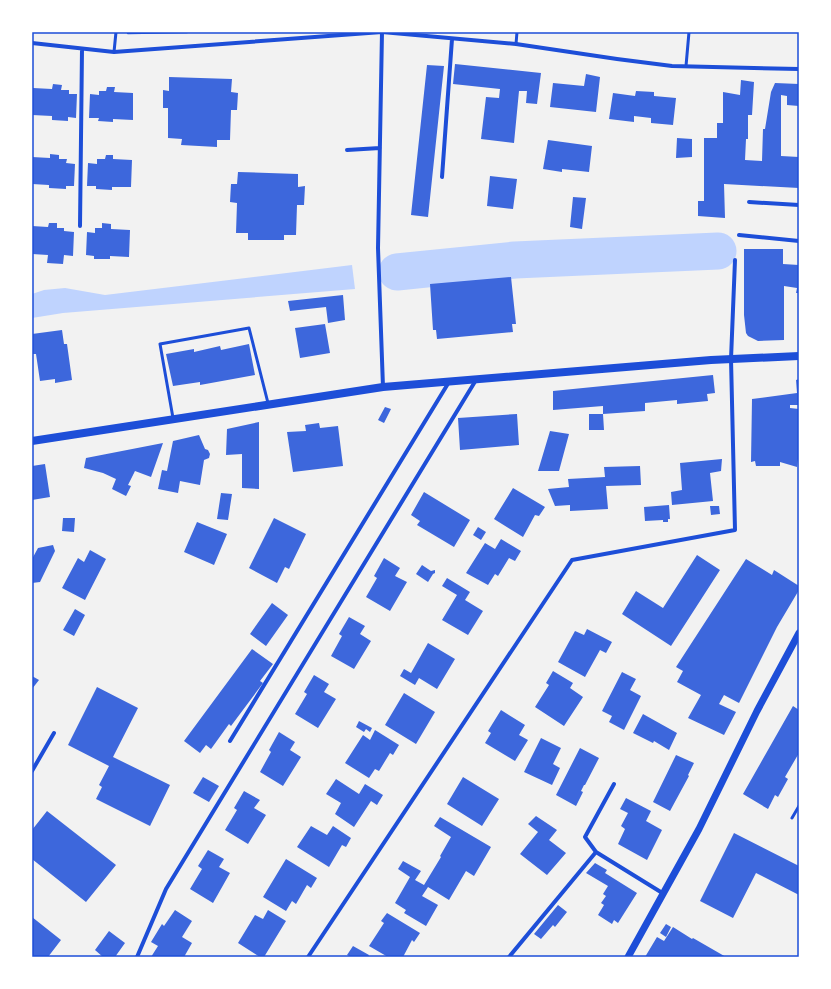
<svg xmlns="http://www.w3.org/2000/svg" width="831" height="989" font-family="Ubuntu,sans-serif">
<rect width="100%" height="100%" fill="#f2f2f2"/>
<path fill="#bfd3fe" d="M 352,265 L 355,289 L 63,313 L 32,318 L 32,294 L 44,290 L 65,288 L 105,295 Z"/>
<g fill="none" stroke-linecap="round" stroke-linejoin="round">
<path stroke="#bfd3fe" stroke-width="37" d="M 397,272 L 515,260 L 718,251"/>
</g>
<path fill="#3d67dc" d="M 455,64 L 541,73 L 537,104 L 526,103 L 527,91 L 519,91 L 514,143 L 481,139 L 486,97 L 499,98 L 500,89 L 453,84 Z
M 427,65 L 444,66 L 428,217 L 411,215 Z
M 586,74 L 600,77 L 596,112 L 550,107 L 553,83 L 584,86 Z
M 169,77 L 232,79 L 231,92 L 238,93 L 237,110 L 231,110 L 230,140 L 217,140 L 217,147 L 181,145 L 182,139 L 168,138 L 168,108 L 163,108 L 163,90 L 169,91 Z
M 741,80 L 754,82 L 752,115 L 748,115 L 748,139 L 746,139 L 745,160 L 762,161 L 763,129 L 765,129 L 771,92 L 775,83 L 799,84 L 799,106 L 787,105 L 787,96 L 781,95 L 781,156 L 799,157 L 799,188 L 724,184 L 725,218 L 698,216 L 698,201 L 704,201 L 704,138 L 717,138 L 717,123 L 723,123 L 723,92 L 740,95 Z
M 53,84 L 62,85 L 61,90 L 69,90 L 69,94 L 77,94 L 76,118 L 68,117 L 68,121 L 52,120 L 52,116 L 32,115 L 33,88 L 52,89 Z
M 107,87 L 115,87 L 114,92 L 133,93 L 133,120 L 113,119 L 113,122 L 98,121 L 99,118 L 89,118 L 90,94 L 99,95 L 99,91 L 106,91 Z
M 636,91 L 654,92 L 654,96 L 676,98 L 673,125 L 651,123 L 651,118 L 634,116 L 634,122 L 609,119 L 613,93 L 635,96 Z
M 677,138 L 692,139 L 692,157 L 676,158 Z
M 548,140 L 592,146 L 589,172 L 562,169 L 562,172 L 543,169 Z
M 50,154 L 59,155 L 59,159 L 67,159 L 66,163 L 75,164 L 74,186 L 66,186 L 66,189 L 49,188 L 49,185 L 32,184 L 32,157 L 50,158 Z
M 106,155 L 113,155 L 113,159 L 132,160 L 131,187 L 112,187 L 112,190 L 96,189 L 96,186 L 87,186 L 88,163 L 97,164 L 97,159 L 105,159 Z
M 238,172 L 298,174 L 298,187 L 305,186 L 304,205 L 297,205 L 296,235 L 284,235 L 284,240 L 248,240 L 248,233 L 236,233 L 237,203 L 230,202 L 231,184 L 237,184 Z
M 490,176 L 517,179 L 513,209 L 487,206 Z
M 573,197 L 586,198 L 582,229 L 570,227 Z
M 49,223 L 57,223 L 57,228 L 64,228 L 64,231 L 74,232 L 73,256 L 64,255 L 63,264 L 47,263 L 48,255 L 32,254 L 32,226 L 48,227 Z
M 102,223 L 111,224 L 111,229 L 130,230 L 129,257 L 110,256 L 110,259 L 94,259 L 94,256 L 86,255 L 87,232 L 95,233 L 95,228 L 102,228 Z
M 744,249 L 783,249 L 783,264 L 799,265 L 799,293 L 796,293 L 797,288 L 784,286 L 784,340 L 758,341 L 748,336 L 746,333 L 744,315 Z
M 511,277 L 516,324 L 512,324 L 513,332 L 437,339 L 436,330 L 433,330 L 430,284 Z
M 343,295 L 345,320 L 328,323 L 326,307 L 290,311 L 288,301 Z
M 325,324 L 330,353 L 300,358 L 295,328 Z
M 62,330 L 64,344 L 67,344 L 72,380 L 55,383 L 55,379 L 40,381 L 36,354 L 32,354 L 32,334 Z
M 249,344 L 255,375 L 200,385 L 200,382 L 173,386 L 166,354 L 194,349 L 194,352 L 220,346 L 221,350 Z
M 713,375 L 715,393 L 707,394 L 708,401 L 677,404 L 677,400 L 645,403 L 645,411 L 603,414 L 603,406 L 553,410 L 553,391 Z
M 799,379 L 799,405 L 790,405 L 790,408 L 799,409 L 799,451 L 797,467 L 780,462 L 780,466 L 756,466 L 755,461 L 751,462 L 752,399 L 797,393 L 796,380 Z
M 385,407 L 391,409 L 384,423 L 378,420 Z
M 517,414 L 519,445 L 460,450 L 458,418 Z
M 589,414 L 603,414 L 604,430 L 589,430 Z
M 259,422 L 259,489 L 242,488 L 242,454 L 226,455 L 227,429 Z
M 319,423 L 320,428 L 338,426 L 343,466 L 293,472 L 287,432 L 306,431 L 305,425 Z
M 550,431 L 569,434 L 559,471 L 538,471 Z
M 199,435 L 205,449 L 208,450 L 210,454 L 209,458 L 204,460 L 200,485 L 180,481 L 178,493 L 158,489 L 162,470 L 167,471 L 173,441 Z
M 163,443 L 151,477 L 135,471 L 128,485 L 131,486 L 126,496 L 112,489 L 116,479 L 103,473 L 84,468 L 86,458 Z
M 722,459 L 721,471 L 710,473 L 713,501 L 672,505 L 671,492 L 682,490 L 680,463 Z
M 45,464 L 50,497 L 32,500 L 32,466 Z
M 640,466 L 641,485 L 606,486 L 608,509 L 570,511 L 570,505 L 555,506 L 548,489 L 569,487 L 568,479 L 605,477 L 604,467 Z
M 513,488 L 545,507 L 539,516 L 535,515 L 523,537 L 494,519 Z
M 424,492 L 470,520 L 454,547 L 417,525 L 420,521 L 411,515 Z
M 221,493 L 232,494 L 228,520 L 217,519 Z
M 669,505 L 670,519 L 668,519 L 668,522 L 663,522 L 663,520 L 645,521 L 644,507 Z
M 710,506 L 719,506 L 720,514 L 711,515 Z
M 63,518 L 75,518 L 74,532 L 62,531 Z
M 274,518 L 306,534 L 289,569 L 285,567 L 277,583 L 249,568 Z
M 197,522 L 227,534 L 214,565 L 184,552 Z
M 478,527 L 486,532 L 481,540 L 473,535 Z
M 501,539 L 521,551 L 515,561 L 509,558 L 498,576 L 495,574 L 488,585 L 466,573 L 485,543 L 495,549 Z
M 53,545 L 55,551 L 40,582 L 32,583 L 32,559 L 38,548 Z
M 90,550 L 106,559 L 85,600 L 62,588 L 78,558 L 84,562 Z
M 697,555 L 720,570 L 671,646 L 622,614 L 636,591 L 663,608 Z
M 384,558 L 400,568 L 395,576 L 407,582 L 390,611 L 366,597 L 377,578 L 374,576 Z
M 746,559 L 772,575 L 774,570 L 799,586 L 799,590 L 777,627 L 739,703 L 724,695 L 719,704 L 736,712 L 724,735 L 688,718 L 701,695 L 677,682 L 683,671 L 676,667 Z
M 422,565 L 431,571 L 435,570 L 435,573 L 433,574 L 428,582 L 416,574 Z
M 447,578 L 470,592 L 465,600 L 483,611 L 468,635 L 442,620 L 457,595 L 442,586 Z
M 272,603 L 288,615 L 266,646 L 250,634 Z
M 75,609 L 85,615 L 74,636 L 63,630 Z
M 349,617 L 365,626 L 360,634 L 371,641 L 354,669 L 331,656 L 342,636 L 339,634 Z
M 587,629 L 612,642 L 606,653 L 600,650 L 585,677 L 558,662 L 575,631 L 584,635 Z
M 428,643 L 455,659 L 437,689 L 419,678 L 415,685 L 400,676 L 404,669 L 411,673 Z
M 252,649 L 273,664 L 260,681 L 263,683 L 231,726 L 229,724 L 211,749 L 206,745 L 200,753 L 184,741 Z
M 553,671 L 573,683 L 570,688 L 583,697 L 564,726 L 535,707 L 549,685 L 546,683 Z
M 622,672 L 636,679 L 630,690 L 641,696 L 624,730 L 609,722 L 612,716 L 602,711 Z
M 314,675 L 329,684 L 324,692 L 336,699 L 318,728 L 295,714 L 307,694 L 304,692 Z
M 32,676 L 39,680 L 32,689 Z
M 97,687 L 138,708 L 113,757 L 170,785 L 150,826 L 96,799 L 102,787 L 99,785 L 109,766 L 68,745 Z
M 404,693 L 435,712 L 416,744 L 385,725 Z
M 793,706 L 799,710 L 799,753 L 785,777 L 788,779 L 778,797 L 775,795 L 768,809 L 743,794 Z
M 501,710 L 525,725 L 519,735 L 528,740 L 515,761 L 485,743 L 491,733 L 488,731 Z
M 643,714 L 677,733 L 669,750 L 654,741 L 653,743 L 633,733 Z
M 359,721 L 372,728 L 370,732 L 366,729 L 364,732 L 356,727 Z
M 375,730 L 399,745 L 393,755 L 390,753 L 379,771 L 375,769 L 369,778 L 345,763 L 363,735 L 370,740 Z
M 279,732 L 295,742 L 290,750 L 301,757 L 283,786 L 260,772 L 271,752 L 269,750 Z
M 541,738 L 561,748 L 553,764 L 560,768 L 552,785 L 524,772 Z
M 580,748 L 599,758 L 585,785 L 584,785 L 581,791 L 583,792 L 576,806 L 556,795 Z
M 676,755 L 694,763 L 688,775 L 689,776 L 670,811 L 653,802 Z
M 203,777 L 219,786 L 209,802 L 193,793 Z
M 463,777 L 499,799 L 482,826 L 447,804 Z
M 336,779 L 359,794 L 365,784 L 383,795 L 377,805 L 371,801 L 354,827 L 335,814 L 341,803 L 326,794 Z
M 244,791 L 260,800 L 254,808 L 266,815 L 248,844 L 225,830 L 237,810 L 234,808 Z
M 626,798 L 651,811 L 646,821 L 662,830 L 647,860 L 618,844 L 625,829 L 621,826 L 628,813 L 620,809 Z
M 47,811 L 116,865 L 86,902 L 32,859 L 32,830 Z
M 536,816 L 557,830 L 549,840 L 566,853 L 547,875 L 520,854 L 538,832 L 528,824 Z
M 440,817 L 491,847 L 474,876 L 466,871 L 449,900 L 428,887 L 422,896 L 438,905 L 426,926 L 404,913 L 406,910 L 395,903 L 410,877 L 398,869 L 403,861 L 421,871 L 415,880 L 424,885 L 441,857 L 440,856 L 451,837 L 434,826 Z
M 311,826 L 327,835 L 333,826 L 351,838 L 346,847 L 342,845 L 329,867 L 297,847 Z
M 734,833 L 799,866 L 799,895 L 756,873 L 733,918 L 700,901 Z
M 208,850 L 224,859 L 219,867 L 230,873 L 213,903 L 190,889 L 202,869 L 198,866 Z
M 286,859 L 317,878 L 311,888 L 307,885 L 296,904 L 292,901 L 286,911 L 263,897 Z
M 595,863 L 607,870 L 605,873 L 637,893 L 618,923 L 614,920 L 612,924 L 598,915 L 604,905 L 601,903 L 606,896 L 603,894 L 608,886 L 586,873 Z
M 558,905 L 567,912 L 555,927 L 553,925 L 541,939 L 534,934 Z
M 175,910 L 192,921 L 182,937 L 192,943 L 184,957 L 151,957 L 158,946 L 151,942 L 162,924 L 164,926 Z
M 268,910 L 286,921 L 264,957 L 260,957 L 238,943 L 255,915 L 263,919 Z
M 387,913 L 420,933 L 414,942 L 412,940 L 403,957 L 388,957 L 369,946 L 384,923 L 381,921 Z
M 32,917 L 61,940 L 48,957 L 32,957 Z
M 666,924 L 671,927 L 666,937 L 660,933 Z
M 673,927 L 692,939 L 693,938 L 726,957 L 645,957 L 657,937 L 664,941 Z
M 109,931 L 125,943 L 115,957 L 103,957 L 95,950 Z
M 353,946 L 369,955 L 368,957 L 351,957 L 347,955 Z"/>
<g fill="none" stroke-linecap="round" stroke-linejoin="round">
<path stroke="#1d4ed8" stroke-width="2.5" d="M 128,33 L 187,32"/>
<path stroke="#1d4ed8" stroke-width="3" d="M 516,44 L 517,32
M 114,52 L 116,32
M 686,66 L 689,32
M 173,418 L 160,344 L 249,328 L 268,403
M 792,818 L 799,806"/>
<path stroke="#1d4ed8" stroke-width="4" d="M 382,32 L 378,248 L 383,387
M 32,43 L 114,52 L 382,32 L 516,44 L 617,59 L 672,66 L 799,69
M 347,150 L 380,148
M 442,177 L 452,39
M 749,202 L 799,205
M 80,226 L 82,49
M 739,235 L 799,241
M 230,741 L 449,382
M 32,771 L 54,733
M 596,852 L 585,837 L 614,784
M 137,957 L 166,889 L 476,380
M 308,957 L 572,560 L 735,530 L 731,359 L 735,260
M 509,957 L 596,852 L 664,894"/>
<path stroke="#1d4ed8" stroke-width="7" d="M 628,957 L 699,829 L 757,711 L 799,633"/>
<path stroke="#1d4ed8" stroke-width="8" d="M 32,441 L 383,387 L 711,360 L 799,356"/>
</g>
<rect width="831" height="989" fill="none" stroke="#ffffff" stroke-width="66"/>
<rect x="33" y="33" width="765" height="923" fill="none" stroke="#1d4ed8" stroke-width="1.5"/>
</svg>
